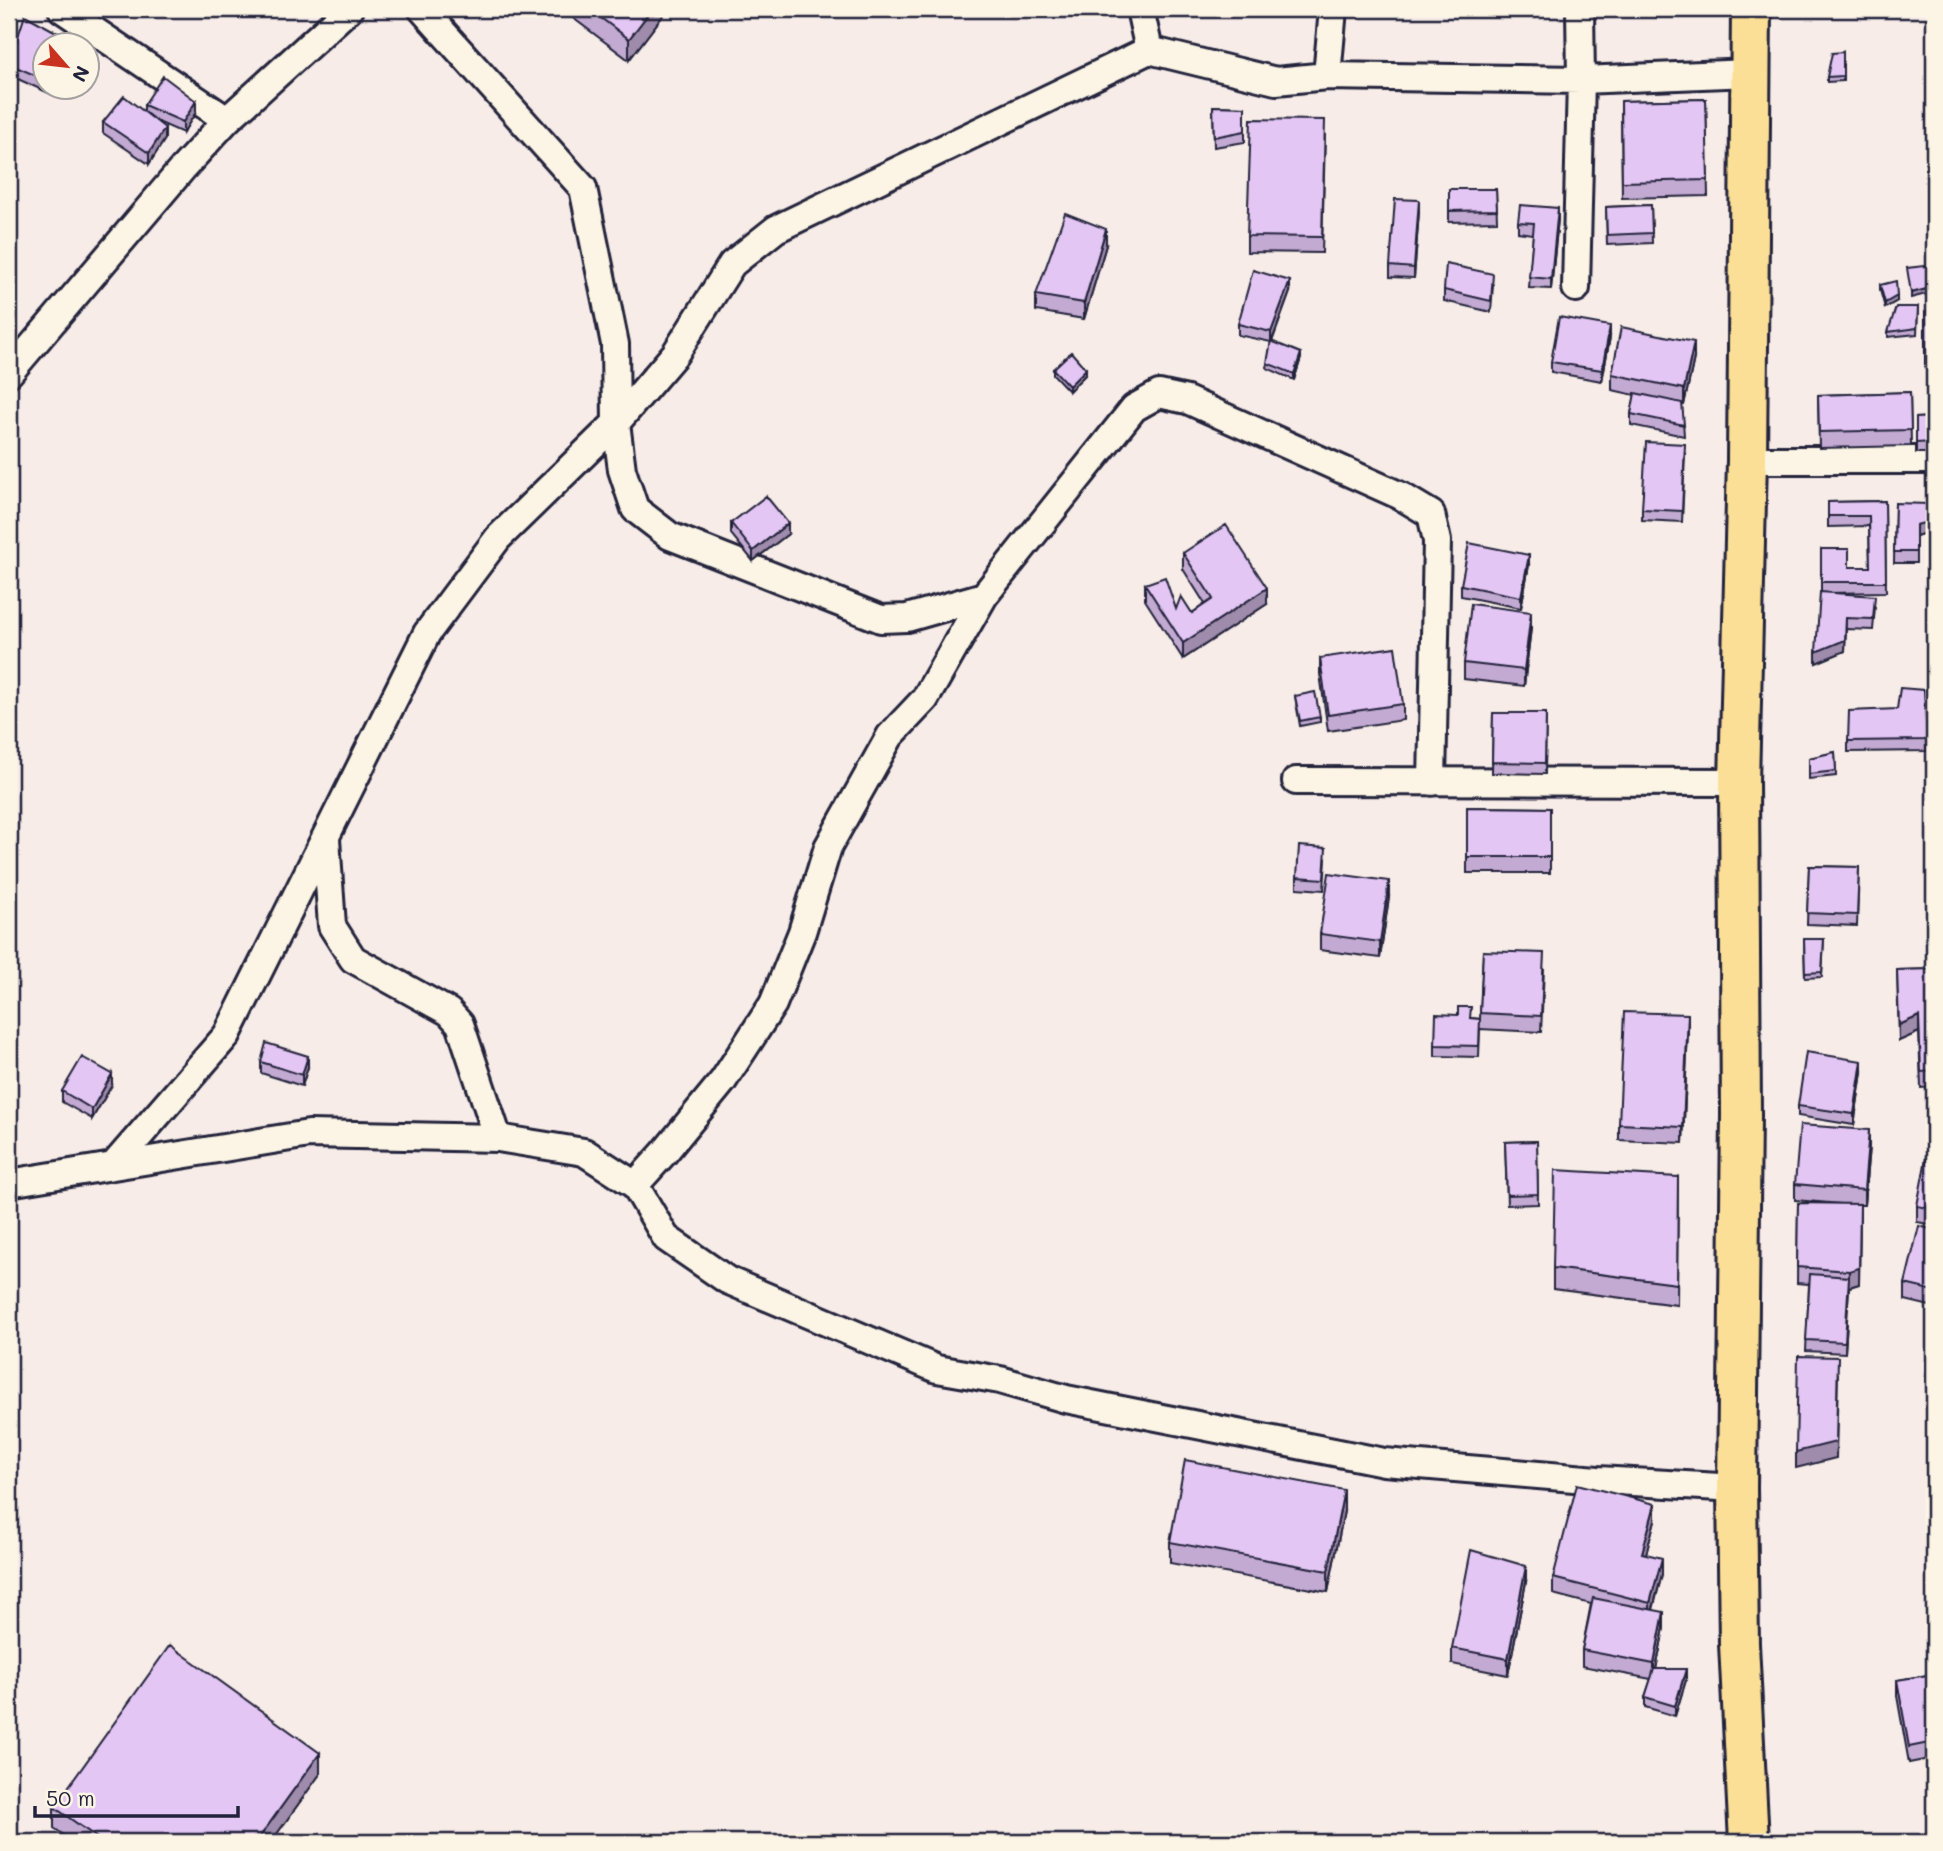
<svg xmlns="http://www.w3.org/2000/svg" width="1943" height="1851" font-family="Mali,sans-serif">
<rect width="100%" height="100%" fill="#f7ece8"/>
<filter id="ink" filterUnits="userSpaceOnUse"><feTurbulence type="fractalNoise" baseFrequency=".0143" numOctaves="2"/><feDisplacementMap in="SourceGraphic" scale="14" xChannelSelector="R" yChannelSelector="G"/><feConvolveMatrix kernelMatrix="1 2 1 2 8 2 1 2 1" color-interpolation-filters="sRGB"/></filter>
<g filter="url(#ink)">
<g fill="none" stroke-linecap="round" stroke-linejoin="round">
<defs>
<path id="street" d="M 62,9 L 227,120
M 422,9 L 583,188 L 615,344 L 616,423 L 622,470 L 635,509 L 670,536 L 881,619 L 907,618 L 984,596
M 1140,9 L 1149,50 L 1276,81 L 1327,76 L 1581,80 L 1750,73
M 1327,76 L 1333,9
M 1576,288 L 1581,80 L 1580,9
M 9,373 L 183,168 L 227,120 L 349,9
M 1747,460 L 1934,460
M 1296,781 L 1739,782
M 326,839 L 332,926 L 353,959 L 449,1012 L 460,1024 L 498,1138
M 114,1165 L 227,1035 L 427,633 L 498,538 L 616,423 L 675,354 L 732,264 L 776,229 L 1149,50
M 9,1183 L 309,1134 L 498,1138 L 584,1152 L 635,1185 L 666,1238 L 727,1280 L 937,1369 L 1000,1380 L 1066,1399 L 1384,1462 L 1598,1480 L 1737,1488
M 635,1185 L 664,1153 L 723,1081 L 773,1004 L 802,932 L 828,847 L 890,736 L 925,699 L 984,596 L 1134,408 L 1159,394 L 1187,400 L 1401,496 L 1431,514 L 1437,541 L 1432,782"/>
<path id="primary" d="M 1749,1842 L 1739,1644 L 1737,1488 L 1741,1115 L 1739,782 L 1747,460 L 1751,9"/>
</defs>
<use href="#street" stroke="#22223b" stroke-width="32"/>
<use href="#primary" stroke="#22223b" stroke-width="44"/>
<use href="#street" stroke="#fcf5e5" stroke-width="26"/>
<use href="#primary" stroke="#fbdf96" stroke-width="38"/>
</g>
<path fill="#c3aad2" stroke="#22223b" stroke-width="2" d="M 561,9 L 668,9 L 629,60 Z
M 46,46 L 46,88 L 68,88 L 62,99 L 9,75 L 9,64 Z
M 1843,52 L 1843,81 L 1827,82 L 1827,77 Z
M 1706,99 L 1708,196 L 1622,198 L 1621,101 Z
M 144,105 L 196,112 L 183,133 L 156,121 L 165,139 L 149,164 L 103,133 L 103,122 L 144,111 Z
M 1213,106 L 1245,107 L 1245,142 L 1214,147 Z
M 1325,136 L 1322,253 L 1247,252 L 1247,236 Z
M 1449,189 L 1496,189 L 1497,221 L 1449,222 Z
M 1651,205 L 1652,243 L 1607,245 L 1606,207 Z
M 1419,211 L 1414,278 L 1390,277 L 1390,266 Z
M 1558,219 L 1551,289 L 1529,288 L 1533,234 L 1518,232 L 1518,222 Z
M 1106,245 L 1084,319 L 1036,311 L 1036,295 Z
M 1493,285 L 1491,312 L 1444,301 L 1444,290 Z
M 1880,285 L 1897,301 L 1885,308 L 1880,290 Z
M 1290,292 L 1272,342 L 1301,358 L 1294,380 L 1267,368 L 1271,342 L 1238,335 L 1238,324 Z
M 1918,307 L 1917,334 L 1888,337 L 1888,332 Z
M 1934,311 L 1934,367 L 1925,368 L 1925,312 Z
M 1610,337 L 1602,381 L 1551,372 L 1551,362 Z
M 1694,358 L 1684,405 L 1682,405 L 1684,436 L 1631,425 L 1631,414 L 1635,395 L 1612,390 L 1612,374 Z
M 1053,369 L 1086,374 L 1069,391 L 1053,374 Z
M 1910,392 L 1911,446 L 1819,448 L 1818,395 Z
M 1934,417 L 1934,453 L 1916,453 L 1916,418 Z
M 1685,455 L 1682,522 L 1642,520 L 1642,509 Z
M 1885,501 L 1886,592 L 1828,593 L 1875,607 L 1873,630 L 1846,629 L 1845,651 L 1816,663 L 1821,593 L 1821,549 L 1849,567 L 1870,567 L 1869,526 L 1828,527 L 1828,502 Z
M 1895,503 L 1928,532 L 1916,536 L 1916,563 L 1894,563 Z
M 731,523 L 788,534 L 753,561 L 731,534 Z
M 1183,553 L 1267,604 L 1183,659 L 1145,600 L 1145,584 L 1176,609 L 1192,613 L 1205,604 L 1183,569 Z
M 1529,565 L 1521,608 L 1461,596 L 1461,585 Z
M 1531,628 L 1524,686 L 1464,679 L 1464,663 Z
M 1320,658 L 1403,704 L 1403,720 L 1328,731 L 1320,674 Z
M 1295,696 L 1320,717 L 1320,722 L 1300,726 Z
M 1897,709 L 1927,740 L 1927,751 L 1848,752 L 1848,741 Z
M 1493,713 L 1546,713 L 1545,774 L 1492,773 Z
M 1835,752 L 1836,776 L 1809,779 L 1809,758 Z
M 1467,807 L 1550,808 L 1550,873 L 1467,873 Z
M 1326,859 L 1324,890 L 1297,888 L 1297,877 Z
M 1809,866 L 1859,867 L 1857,926 L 1807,924 Z
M 1389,897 L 1380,958 L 1320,950 L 1320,934 Z
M 1804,939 L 1824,939 L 1822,977 L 1805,978 Z
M 1483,951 L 1544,969 L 1541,1032 L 1480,1029 L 1479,1057 L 1435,1056 L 1435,1045 L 1471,1018 L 1480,1019 Z
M 1934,969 L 1934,1087 L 1921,1088 L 1919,1032 L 1899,1041 L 1897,970 Z
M 1688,1030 L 1683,1143 L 1619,1140 L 1619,1124 Z
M 261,1062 L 308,1067 L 302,1086 L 261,1073 Z
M 1862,1072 L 1854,1125 L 1798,1116 L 1798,1106 Z
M 112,1085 L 92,1119 L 62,1102 L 62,1091 Z
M 1934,1139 L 1934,1225 L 1917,1222 L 1917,1206 Z
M 1537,1141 L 1538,1204 L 1507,1205 L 1505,1142 Z
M 1869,1146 L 1864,1205 L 1860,1205 L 1859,1284 L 1849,1287 L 1845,1353 L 1806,1351 L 1809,1284 L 1797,1283 L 1798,1203 L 1841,1204 L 1795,1200 L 1795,1184 Z
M 1678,1177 L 1677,1305 L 1553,1289 L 1553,1268 Z
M 1934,1230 L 1934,1307 L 1905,1300 L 1905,1284 Z
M 1934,1392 L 1934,1446 L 1929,1445 L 1929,1429 Z
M 1344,1511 L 1328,1592 L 1170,1563 L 1170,1542 Z
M 1655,1520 L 1646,1554 L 1662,1574 L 1653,1610 L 1664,1628 L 1656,1669 L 1686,1680 L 1675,1716 L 1645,1707 L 1645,1697 L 1651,1679 L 1582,1666 L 1582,1650 L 1591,1604 L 1553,1594 L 1553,1578 Z
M 1526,1582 L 1508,1675 L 1452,1664 L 1452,1648 Z
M 1934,1674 L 1934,1758 L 1909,1763 L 1897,1696 L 1897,1680 Z
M 320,1774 L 271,1842 L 73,1842 L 54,1828 L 54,1807 Z"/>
<path fill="#9f8bab" stroke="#22223b" stroke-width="2" d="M 652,9 L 668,9 L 629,60 L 629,39 Z
M 62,88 L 68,88 L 62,99 Z
M 196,101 L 196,112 L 183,133 L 183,122 Z
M 165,128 L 165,139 L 149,164 L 149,153 Z
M 1419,200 L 1419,211 L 1414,278 L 1414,268 Z
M 1558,208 L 1558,219 L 1551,289 L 1551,279 Z
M 1106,229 L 1106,245 L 1084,319 L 1084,303 Z
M 1290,281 L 1290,292 L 1271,343 L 1271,332 Z
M 1934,287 L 1934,292 L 1911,298 L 1911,293 Z
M 1897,296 L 1897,301 L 1885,308 L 1885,303 Z
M 1610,326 L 1610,337 L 1602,381 L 1602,370 Z
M 1694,342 L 1694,358 L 1684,405 L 1684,389 Z
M 1301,353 L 1301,358 L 1294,380 L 1294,374 Z
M 1086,369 L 1086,374 L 1069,391 L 1069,386 Z
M 1929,504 L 1928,532 L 1916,536 L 1916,563 L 1916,525 Z
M 788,523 L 788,534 L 753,561 L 753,551 Z
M 1529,555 L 1529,565 L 1521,608 L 1521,597 Z
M 1267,588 L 1267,604 L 1183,659 L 1183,643 Z
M 1531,612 L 1531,628 L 1524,686 L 1524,670 Z
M 1846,618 L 1845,651 L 1816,663 L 1816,652 Z
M 1389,881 L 1389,897 L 1380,958 L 1380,942 Z
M 1688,1014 L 1688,1030 L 1683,1143 L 1683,1127 Z
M 1919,1016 L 1919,1032 L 1899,1041 L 1899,1025 Z
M 308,1056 L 308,1067 L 302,1086 L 302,1075 Z
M 1862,1061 L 1862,1072 L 1854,1125 L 1854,1114 Z
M 112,1074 L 112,1085 L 92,1119 L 92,1109 Z
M 1869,1130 L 1869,1146 L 1864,1205 L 1864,1190 Z
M 1860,1204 L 1859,1284 L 1849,1287 L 1845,1353 L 1849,1271 Z
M 1838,1373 L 1836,1458 L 1796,1468 L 1796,1452 Z
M 1344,1490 L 1344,1511 L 1328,1592 L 1328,1571 Z
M 1655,1504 L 1655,1520 L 1642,1569 L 1642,1553 Z
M 1662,1558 L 1662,1574 L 1650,1619 L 1650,1603 Z
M 1526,1566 L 1526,1582 L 1508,1675 L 1508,1659 Z
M 1664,1612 L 1664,1628 L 1654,1680 L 1654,1664 Z
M 1686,1669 L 1686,1680 L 1675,1716 L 1675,1706 Z
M 320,1753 L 320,1774 L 271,1842 L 256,1842 Z"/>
<path fill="#e3c6f4" stroke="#22223b" stroke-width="2" d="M 589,9 L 652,9 L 629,39 Z
M 25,15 L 82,46 L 46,46 L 46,80 L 9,64 Z
M 1843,52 L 1843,76 L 1827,77 L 1832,53 Z
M 163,76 L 196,101 L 183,122 L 144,105 Z
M 124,96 L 165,128 L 149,153 L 103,122 Z
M 1706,99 L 1708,180 L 1622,182 L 1621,101 Z
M 1213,106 L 1245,107 L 1245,131 L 1214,137 Z
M 1251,119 L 1325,120 L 1322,237 L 1247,236 Z
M 1449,189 L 1496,189 L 1497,210 L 1449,211 Z
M 1395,199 L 1419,200 L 1414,268 L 1390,266 Z
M 1520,205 L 1558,208 L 1551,279 L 1529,277 L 1534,223 L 1518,222 Z
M 1651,205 L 1652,233 L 1607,235 L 1606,207 Z
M 1065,213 L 1106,229 L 1084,303 L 1036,295 Z
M 1446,264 L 1493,274 L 1491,301 L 1444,290 Z
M 1934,265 L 1934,287 L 1911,293 L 1907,268 Z
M 1253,270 L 1290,281 L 1271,332 L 1238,324 Z
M 1896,281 L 1897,296 L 1885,303 L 1880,285 Z
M 1896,307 L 1918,307 L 1917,328 L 1888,332 Z
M 1934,311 L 1934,357 L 1925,357 L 1925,312 Z
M 1559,317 L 1610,326 L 1602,370 L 1551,362 Z
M 1621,327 L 1694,342 L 1684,389 L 1612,374 Z
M 1271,341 L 1301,353 L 1294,374 L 1267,363 Z
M 1071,352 L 1086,369 L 1069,386 L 1053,369 Z
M 1910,392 L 1911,430 L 1819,432 L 1818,395 Z
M 1635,393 L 1682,403 L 1684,425 L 1631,414 Z
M 1934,417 L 1934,442 L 1916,443 L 1916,418 Z
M 1646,442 L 1685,444 L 1682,511 L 1642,509 Z
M 766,496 L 788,523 L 753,551 L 731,523 Z
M 1885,501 L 1886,582 L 1821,582 L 1821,549 L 1849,549 L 1849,567 L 1870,567 L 1869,516 L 1828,516 L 1828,502 Z
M 1895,503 L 1929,504 L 1928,522 L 1916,525 L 1916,552 L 1894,552 Z
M 1226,525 L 1267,588 L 1183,643 L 1145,584 L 1165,577 L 1176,609 L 1181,596 L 1192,613 L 1213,599 L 1183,553 Z
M 1469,543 L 1529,555 L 1521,597 L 1461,585 Z
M 1820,592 L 1875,596 L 1873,619 L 1846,618 L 1845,640 L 1816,652 Z
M 1471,604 L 1531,612 L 1524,670 L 1464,663 Z
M 1395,647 L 1403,704 L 1328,715 L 1320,658 Z
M 1900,688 L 1924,690 L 1927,740 L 1848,741 L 1849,711 L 1897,709 Z
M 1315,692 L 1320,717 L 1300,721 L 1295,696 Z
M 1493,713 L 1546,713 L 1545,763 L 1492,762 Z
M 1835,752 L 1836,771 L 1809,774 L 1809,758 Z
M 1467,807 L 1550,808 L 1550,857 L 1467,857 Z
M 1299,846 L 1326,848 L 1324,879 L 1297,877 Z
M 1809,866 L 1859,867 L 1857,915 L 1807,913 Z
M 1329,873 L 1389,881 L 1380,942 L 1320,934 Z
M 1804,939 L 1824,939 L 1822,972 L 1805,973 Z
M 1483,951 L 1544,953 L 1541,1016 L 1480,1013 Z
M 1934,969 L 1934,1071 L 1921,1072 L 1919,1016 L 1899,1025 L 1897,970 Z
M 1458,1007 L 1471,1007 L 1470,1018 L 1480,1019 L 1479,1046 L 1435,1045 L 1436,1014 L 1458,1015 Z
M 1624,1012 L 1688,1014 L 1683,1127 L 1619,1124 Z
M 266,1043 L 308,1056 L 302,1075 L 261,1062 Z
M 1806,1052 L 1862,1061 L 1854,1114 L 1798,1106 Z
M 82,1057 L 112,1074 L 92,1109 L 62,1091 Z
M 1800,1125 L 1869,1130 L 1864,1190 L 1795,1184 Z
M 1930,1138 L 1934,1139 L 1934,1209 L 1917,1206 Z
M 1537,1141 L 1538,1194 L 1507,1195 L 1505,1142 Z
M 1555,1170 L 1678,1177 L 1677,1284 L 1553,1268 Z
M 1798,1203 L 1860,1204 L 1859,1268 L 1849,1271 L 1797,1267 Z
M 1919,1226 L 1934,1230 L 1934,1291 L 1905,1284 Z
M 1810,1274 L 1849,1277 L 1845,1342 L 1806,1340 Z
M 1798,1356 L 1838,1357 L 1836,1442 L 1796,1452 Z
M 1934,1392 L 1934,1430 L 1929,1429 Z
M 1185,1460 L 1344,1490 L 1328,1571 L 1170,1542 Z
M 1577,1484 L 1655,1504 L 1642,1553 L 1662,1558 L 1650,1603 L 1553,1578 Z
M 1471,1550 L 1526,1566 L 1508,1659 L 1452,1648 Z
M 1593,1598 L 1664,1612 L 1654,1664 L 1582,1650 Z
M 170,1645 L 320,1753 L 256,1842 L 103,1842 L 54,1807 Z
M 1654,1669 L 1686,1669 L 1675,1706 L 1645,1697 Z
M 1934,1674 L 1934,1742 L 1909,1747 L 1897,1680 Z"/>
</g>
<rect width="1943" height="1851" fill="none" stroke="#fcf5e5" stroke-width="35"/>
<rect x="18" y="18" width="1908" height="1816" fill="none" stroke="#22223b" stroke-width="2.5" filter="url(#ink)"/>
<g transform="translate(66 66) rotate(118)"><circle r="33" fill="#fcf5e5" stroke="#a5a1a1" stroke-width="2"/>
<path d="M0-5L12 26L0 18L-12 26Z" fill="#c8321e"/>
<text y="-10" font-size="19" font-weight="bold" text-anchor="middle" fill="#22223b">N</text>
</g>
<path d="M35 1806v10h203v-10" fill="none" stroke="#22223b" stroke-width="3.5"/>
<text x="46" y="1806" font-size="21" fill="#22223b" stroke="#fcf5e5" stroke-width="5" paint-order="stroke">50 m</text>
</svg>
